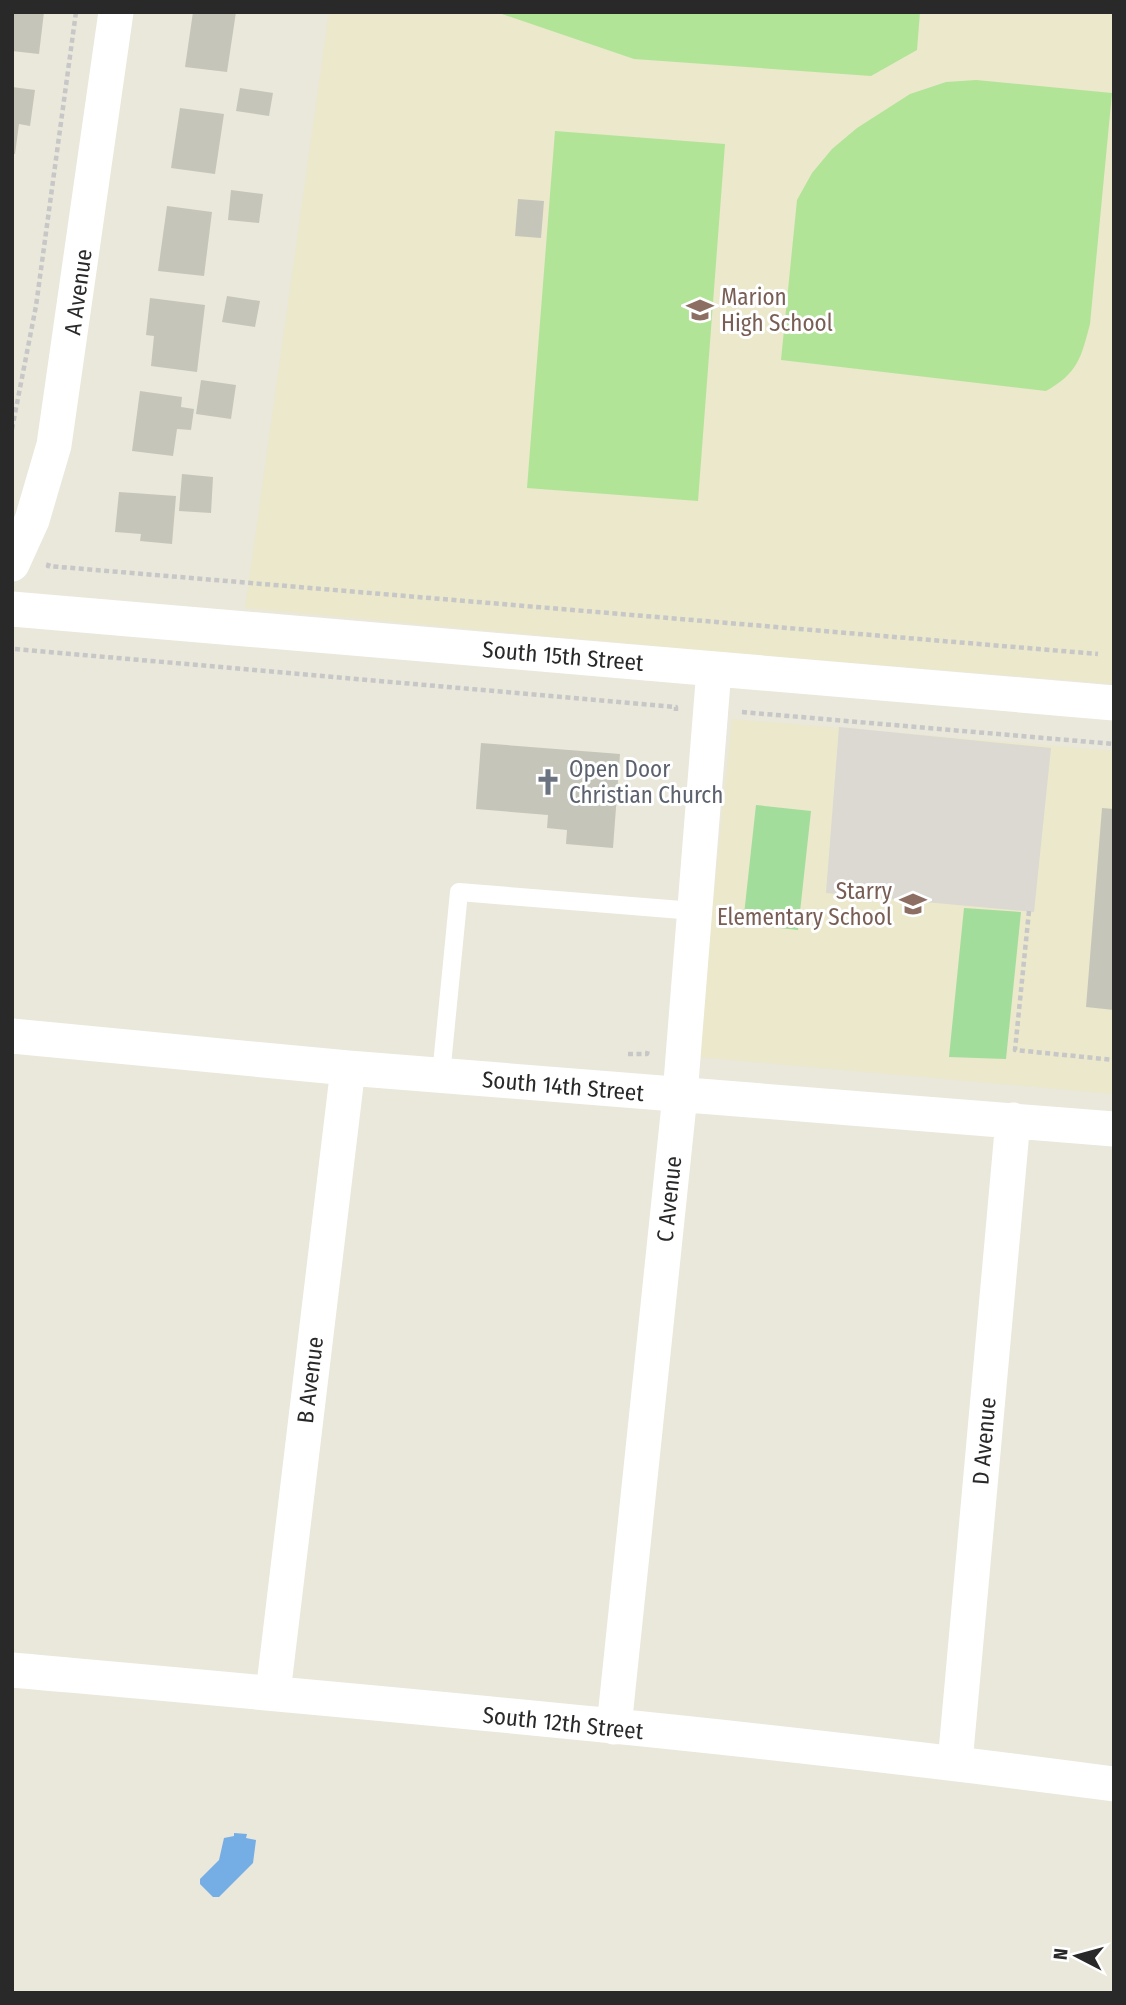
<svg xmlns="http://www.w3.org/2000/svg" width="1126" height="2005" font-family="'Fira Sans Condensed',sans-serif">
<rect width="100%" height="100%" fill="#eae7db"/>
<path fill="#ebe8cc" d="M 329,12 L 1114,12 L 1114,684 L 744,654 L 245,608 Z
M 732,719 L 1114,751 L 1114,1094 L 697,1057 Z"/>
<path fill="#a2dd9b" d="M 756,805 L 811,811 L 798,930 L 743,924 Z
M 964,908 L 1021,912 L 1006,1059 L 949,1057 Z"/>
<path fill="#b2e498" d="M 496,12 L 920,12 L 917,50 L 871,76 L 634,59 Z
M 976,80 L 1112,93 L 1090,324 C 1081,358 1078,373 1046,391 L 781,360 L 797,200 L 812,173 L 832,149 L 857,128 L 910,94 L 946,82 Z
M 555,131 L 725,144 L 698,501 L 527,488 Z"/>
<path fill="#dbd9d2" d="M 839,727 L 1051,748 L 1034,912 L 826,893 Z"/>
<path fill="#75ade5" d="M 234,1833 L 247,1834 L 246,1838 L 256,1840 L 253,1863 L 219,1897 L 213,1897 L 200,1884 L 200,1879 L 219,1860 L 224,1838 L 234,1836 Z"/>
<path fill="#c6c5ba" d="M 12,12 L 44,12 L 39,54 L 12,51 Z
M 193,12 L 236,12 L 227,72 L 185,67 Z
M 12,87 L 35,90 L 30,126 L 19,124 L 15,154 L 12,154 Z
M 240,88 L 273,93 L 269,116 L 236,111 Z
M 180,108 L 224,114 L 215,174 L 171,168 Z
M 231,190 L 263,194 L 259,223 L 228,220 Z
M 518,199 L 544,201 L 541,238 L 515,236 Z
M 167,206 L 212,212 L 204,276 L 158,271 Z
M 227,296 L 260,301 L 255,327 L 222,322 Z
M 150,298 L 205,305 L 197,372 L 151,366 L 154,336 L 146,335 Z
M 201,380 L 236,385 L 231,419 L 196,414 Z
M 140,391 L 182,397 L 181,407 L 194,409 L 191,430 L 177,429 L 173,456 L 132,451 Z
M 182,474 L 213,477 L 211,513 L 179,511 Z
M 119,492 L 176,496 L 172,544 L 140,541 L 141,534 L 115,532 Z
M 481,743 L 620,754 L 613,848 L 566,844 L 567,830 L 547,828 L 548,815 L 476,809 Z
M 1102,808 L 1114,809 L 1114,1010 L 1086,1007 Z"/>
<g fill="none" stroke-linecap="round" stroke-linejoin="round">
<path stroke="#c7c7c7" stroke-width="4.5" stroke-dasharray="5 3.5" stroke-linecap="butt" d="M 12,429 L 36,306 L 76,12
M 49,563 L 48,566 L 1098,654
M 15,649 L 676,707 L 676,711
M 742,712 L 1114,744
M 1029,911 L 1015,1050 L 1114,1060
M 628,1054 L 647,1054 L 648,1050"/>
<path stroke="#fff" stroke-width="18" d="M 441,1075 L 459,892 L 694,911"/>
<path stroke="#fff" stroke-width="35" d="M 12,564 L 32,520 L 54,445 L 116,12
M 12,609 L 1114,703
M 12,1036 L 348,1068 L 1114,1129
M 12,1670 C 380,1703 748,1735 1114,1784
M 273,1693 L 348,1068
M 614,1727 L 680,1095 L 714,669
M 955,1763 L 1013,1120"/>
</g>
<defs>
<symbol id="school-bare" viewBox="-9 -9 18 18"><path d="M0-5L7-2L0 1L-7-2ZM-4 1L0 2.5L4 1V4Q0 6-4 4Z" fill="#8d6e63" stroke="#fff" stroke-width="2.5" paint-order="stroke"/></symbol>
<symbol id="church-bare" viewBox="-9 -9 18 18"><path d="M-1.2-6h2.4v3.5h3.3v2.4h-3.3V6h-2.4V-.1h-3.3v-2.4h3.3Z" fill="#6b7280" stroke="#fff" stroke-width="2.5" paint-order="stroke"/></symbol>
</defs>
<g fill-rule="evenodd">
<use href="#school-bare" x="681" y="291" width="38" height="38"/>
<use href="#church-bare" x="529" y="763" width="38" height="38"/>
<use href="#school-bare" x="894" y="885" width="38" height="38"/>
</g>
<g text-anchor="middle" stroke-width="6" stroke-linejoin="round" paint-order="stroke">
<g font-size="23" fill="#292929" stroke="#fff">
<text transform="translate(78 292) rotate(-82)" y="8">A Avenue</text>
<text transform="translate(563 656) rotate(5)" y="8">South 15th Street</text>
<text transform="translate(563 1086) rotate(5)" y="8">South 14th Street</text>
<text transform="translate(669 1199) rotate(-84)" y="8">C Avenue</text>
<text transform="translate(310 1380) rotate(-83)" y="8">B Avenue</text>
<text transform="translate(984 1441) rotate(-85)" y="8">D Avenue</text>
<text transform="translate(563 1723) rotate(6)" y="8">South 12th Street</text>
</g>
<g font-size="23" fill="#785e54" stroke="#fff" text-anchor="start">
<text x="721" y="305">Marion<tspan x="721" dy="26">High School</tspan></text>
<text x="892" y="899" text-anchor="end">Starry<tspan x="892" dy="26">Elementary School</tspan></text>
</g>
<g font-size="23" fill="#5b616d" stroke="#fff" text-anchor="start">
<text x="569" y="777">Open Door<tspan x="569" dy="26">Christian Church</tspan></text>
</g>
</g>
<rect width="1126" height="2005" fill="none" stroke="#292929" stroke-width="28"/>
<g transform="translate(1077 1956) rotate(276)" stroke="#ffffff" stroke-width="5" paint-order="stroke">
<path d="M0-5L12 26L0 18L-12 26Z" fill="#292929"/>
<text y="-10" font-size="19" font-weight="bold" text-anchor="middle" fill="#292929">N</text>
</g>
</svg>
